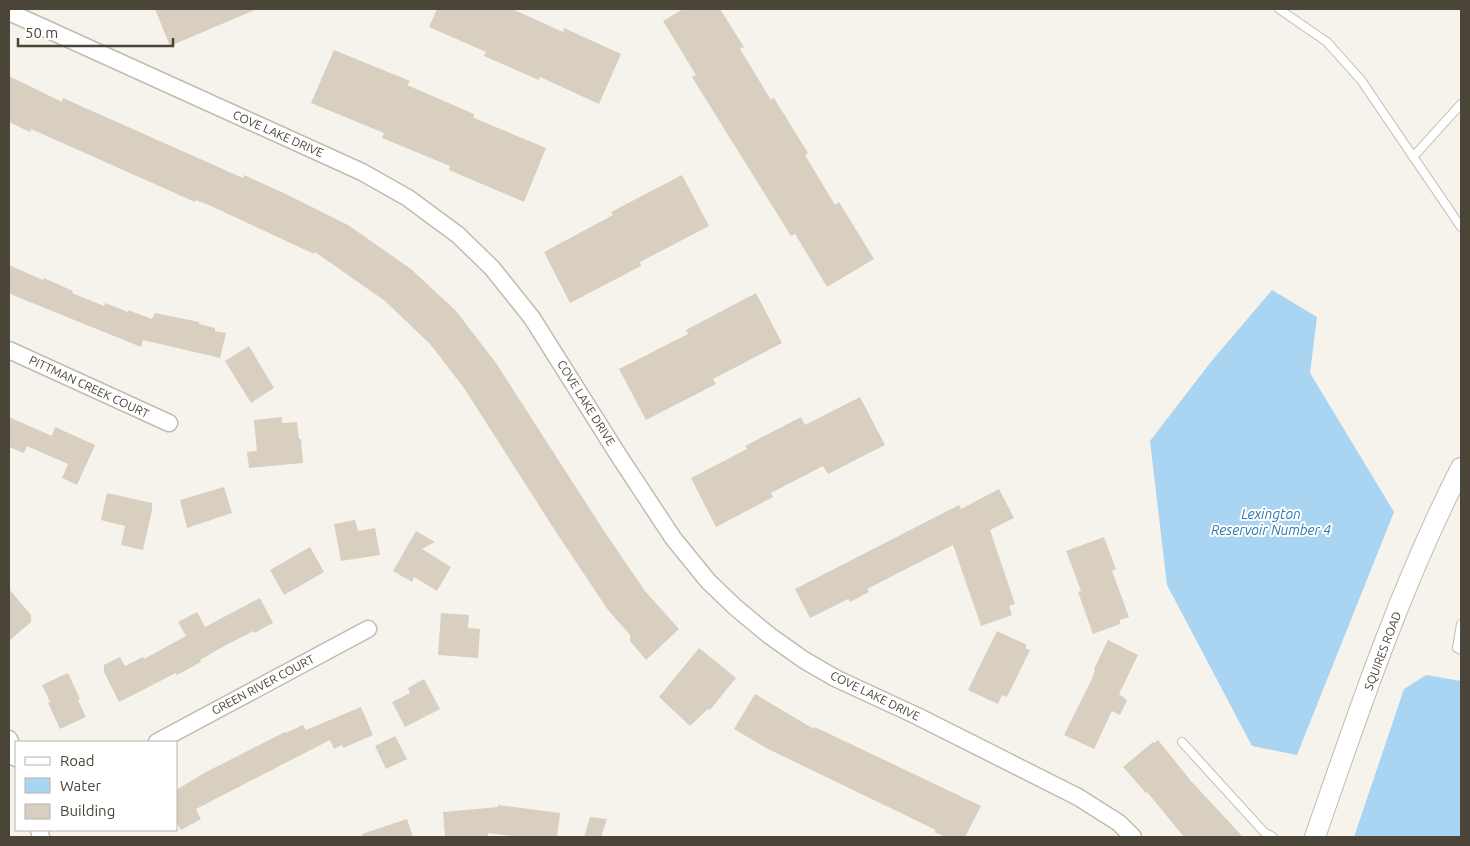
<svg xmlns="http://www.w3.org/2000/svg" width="1470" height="846" font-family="Ubuntu,sans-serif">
<rect width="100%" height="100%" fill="#f6f3ec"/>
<path fill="#a9d4f2" d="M 1272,290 L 1317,317 L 1310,373 L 1394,512 L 1297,755 L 1252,746 L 1167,585 L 1150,441 L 1210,363 Z
M 1426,675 L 1461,681 L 1461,837 L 1354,837 L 1404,689 Z"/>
<path fill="#d8cfc1" d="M 155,9 L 257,9 L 170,46 Z
M 437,9 L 512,9 L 563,32 L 564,28 L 621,54 L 599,104 L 540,77 L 539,80 L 484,56 L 486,52 L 429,27 Z
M 683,9 L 720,9 L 744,47 L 740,49 L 771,100 L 774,98 L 808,153 L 805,155 L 835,205 L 839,202 L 874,259 L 827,287 L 795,234 L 791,236 L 692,77 L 696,75 L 663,21 Z
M 334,50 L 410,81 L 407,85 L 474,114 L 474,118 L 546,148 L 524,202 L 449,170 L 450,166 L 382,138 L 384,133 L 311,103 Z
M 9,76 L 62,102 L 63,98 L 243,178 L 244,175 L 288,195 L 348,225 L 411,269 L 456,311 L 496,363 L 604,531 L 645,591 L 679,629 L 646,660 L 630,641 L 630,635 L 608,610 L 556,532 L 464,388 L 430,344 L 385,301 L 315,252 L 314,254 L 211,206 L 196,200 L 195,202 L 31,129 L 30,132 L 9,122 Z
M 682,175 L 709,226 L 640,262 L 641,266 L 570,303 L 544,252 L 613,215 L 611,212 Z
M 9,265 L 43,280 L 44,278 L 73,291 L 72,293 L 104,306 L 105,303 L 128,312 L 128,310 L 152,319 L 155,313 L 199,322 L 199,324 L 215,328 L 215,331 L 226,333 L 220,358 L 143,340 L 141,347 L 15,296 L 9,293 Z
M 756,293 L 782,343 L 713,379 L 716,384 L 646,420 L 619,369 L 688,334 L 686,330 Z
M 249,346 L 274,388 L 251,403 L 225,361 Z
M 860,397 L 885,445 L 828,474 L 823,466 L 771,493 L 773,497 L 716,527 L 691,478 L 747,449 L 745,446 L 801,417 L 805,425 Z
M 9,417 L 52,436 L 55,427 L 95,445 L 77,485 L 62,478 L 68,464 L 27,446 L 24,453 L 9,447 Z
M 282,417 L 282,423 L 297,422 L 299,439 L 301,439 L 303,463 L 249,468 L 247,452 L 257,451 L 254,420 Z
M 224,487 L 232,513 L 187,528 L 180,500 Z
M 999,489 L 1014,518 L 990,530 L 1015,604 L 1009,606 L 1012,615 L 981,626 L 953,545 L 867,589 L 869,592 L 850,602 L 848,599 L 810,618 L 795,589 L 959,505 L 961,509 Z
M 107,493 L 152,503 L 152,510 L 143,550 L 121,545 L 125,526 L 101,520 Z
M 355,520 L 358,531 L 375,528 L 380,555 L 341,561 L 334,524 Z
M 416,531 L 435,542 L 422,549 L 451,567 L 437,591 L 414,577 L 412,582 L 393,571 Z
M 1104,537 L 1116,569 L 1112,571 L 1129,617 L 1120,620 L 1120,624 L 1093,634 L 1078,592 L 1081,591 L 1066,551 Z
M 310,547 L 324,572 L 284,595 L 270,570 Z
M 9,589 L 31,615 L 31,622 L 9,641 Z
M 260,598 L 273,623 L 254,633 L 253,631 L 217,650 L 200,660 L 201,662 L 177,675 L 176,673 L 119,702 L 104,672 L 104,665 L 120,657 L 125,666 L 143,657 L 144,659 L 186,636 L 178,622 L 197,612 L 205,627 Z
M 441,613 L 469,615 L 468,628 L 480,629 L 478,658 L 438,655 Z
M 997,631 L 1027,645 L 1025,648 L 1030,650 L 1007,697 L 1002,695 L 998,704 L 968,690 Z
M 1108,640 L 1138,655 L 1119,694 L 1127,700 L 1120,715 L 1112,711 L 1094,749 L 1064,735 L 1092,679 L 1095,670 L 1094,669 Z
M 699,648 L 736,678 L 710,710 L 708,709 L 690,726 L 659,697 Z
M 68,673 L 80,699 L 78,700 L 86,717 L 60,729 L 48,703 L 50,702 L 42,685 Z
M 424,679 L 440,709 L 405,727 L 392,702 L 410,693 L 408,688 Z
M 755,694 L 814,729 L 815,727 L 981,806 L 965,837 L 945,837 L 934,832 L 936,830 L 768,749 L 734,729 Z
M 361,707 L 373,735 L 343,748 L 342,745 L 334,749 L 330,740 L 196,809 L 201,819 L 181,830 L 176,821 L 176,790 L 206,772 L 285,732 L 286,733 L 303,725 L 306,730 Z
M 395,736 L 407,759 L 386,769 L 375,746 Z
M 1158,740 L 1191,781 L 1243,837 L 1184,837 L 1147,792 L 1146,793 L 1123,767 L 1153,742 L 1154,743 Z
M 498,805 L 560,813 L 557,837 L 519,837 L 488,833 L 488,837 L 445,837 L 443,812 L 498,807 Z
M 590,817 L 607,819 L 601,837 L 584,837 Z
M 407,819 L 413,837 L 363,837 L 362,834 Z"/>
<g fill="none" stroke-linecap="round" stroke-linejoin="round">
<defs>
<path id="service" d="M 1279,9 L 1327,42 L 1361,80 L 1461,227
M 1413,157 L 1461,104
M 1461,624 L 1457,648 L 1461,650
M 1182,742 L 1264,832 L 1273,837"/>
<path id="minor" d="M 9,12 L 362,172 L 408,198 L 458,235 L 492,268 L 532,318 L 617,453 L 673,538 L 708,581 L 735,607 L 770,636 L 804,660 L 835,678 L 917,716 L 1078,797 L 1119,823 L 1133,837
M 9,350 L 169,423
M 9,739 L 16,758
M 157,742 L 368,629
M 39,830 L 41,837"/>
<path id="tertiary" d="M 1315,837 C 1358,713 1401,585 1461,468"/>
</defs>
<use href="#service" stroke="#c2bbae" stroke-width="10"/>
<use href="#minor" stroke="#c2bbae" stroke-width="19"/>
<use href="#tertiary" stroke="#c2bbae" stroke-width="22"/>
<use href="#service" stroke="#fff" stroke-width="8"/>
<use href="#minor" stroke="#fff" stroke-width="16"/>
<use href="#tertiary" stroke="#fff" stroke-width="20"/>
</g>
<g text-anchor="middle" stroke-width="4" stroke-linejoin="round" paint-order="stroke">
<g font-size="12" fill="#4b4439" stroke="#fff">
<text transform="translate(278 134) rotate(24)" y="4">COVE LAKE DRIVE</text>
<text transform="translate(89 387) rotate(25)" y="4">PITTMAN CREEK COURT</text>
<text transform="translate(586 403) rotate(58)" y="4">COVE LAKE DRIVE</text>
<text transform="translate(1383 651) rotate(-69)" y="4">SQUIRES ROAD</text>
<text transform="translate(263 685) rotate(-28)" y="4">GREEN RIVER COURT</text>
<text transform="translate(875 696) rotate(26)" y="4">COVE LAKE DRIVE</text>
</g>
<g font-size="14" font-style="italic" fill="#2e7ab2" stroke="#fff">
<text x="1271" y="519">Lexington<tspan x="1271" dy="16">Reservoir Number 4</tspan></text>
</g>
</g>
<rect width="1470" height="846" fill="none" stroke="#4b4439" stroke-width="20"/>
<rect x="15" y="741" width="162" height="90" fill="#ffffff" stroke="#b7b4b0"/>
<rect x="25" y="757" width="25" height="8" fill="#ffffff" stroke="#b7b4b0"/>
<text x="60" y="766" font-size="15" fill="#4b4439">Road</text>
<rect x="25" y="778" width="25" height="15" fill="#a9d4f2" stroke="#b7b4b0"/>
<text x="60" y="791" font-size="15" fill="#4b4439">Water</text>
<rect x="25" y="804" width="25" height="15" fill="#d8cfc1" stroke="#b7b4b0"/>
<text x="60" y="816" font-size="15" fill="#4b4439">Building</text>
<path d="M18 38v8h155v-8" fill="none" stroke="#4b4439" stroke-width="2.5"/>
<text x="25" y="38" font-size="15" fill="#4b4439" stroke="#ffffff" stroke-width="4" paint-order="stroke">50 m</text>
</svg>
